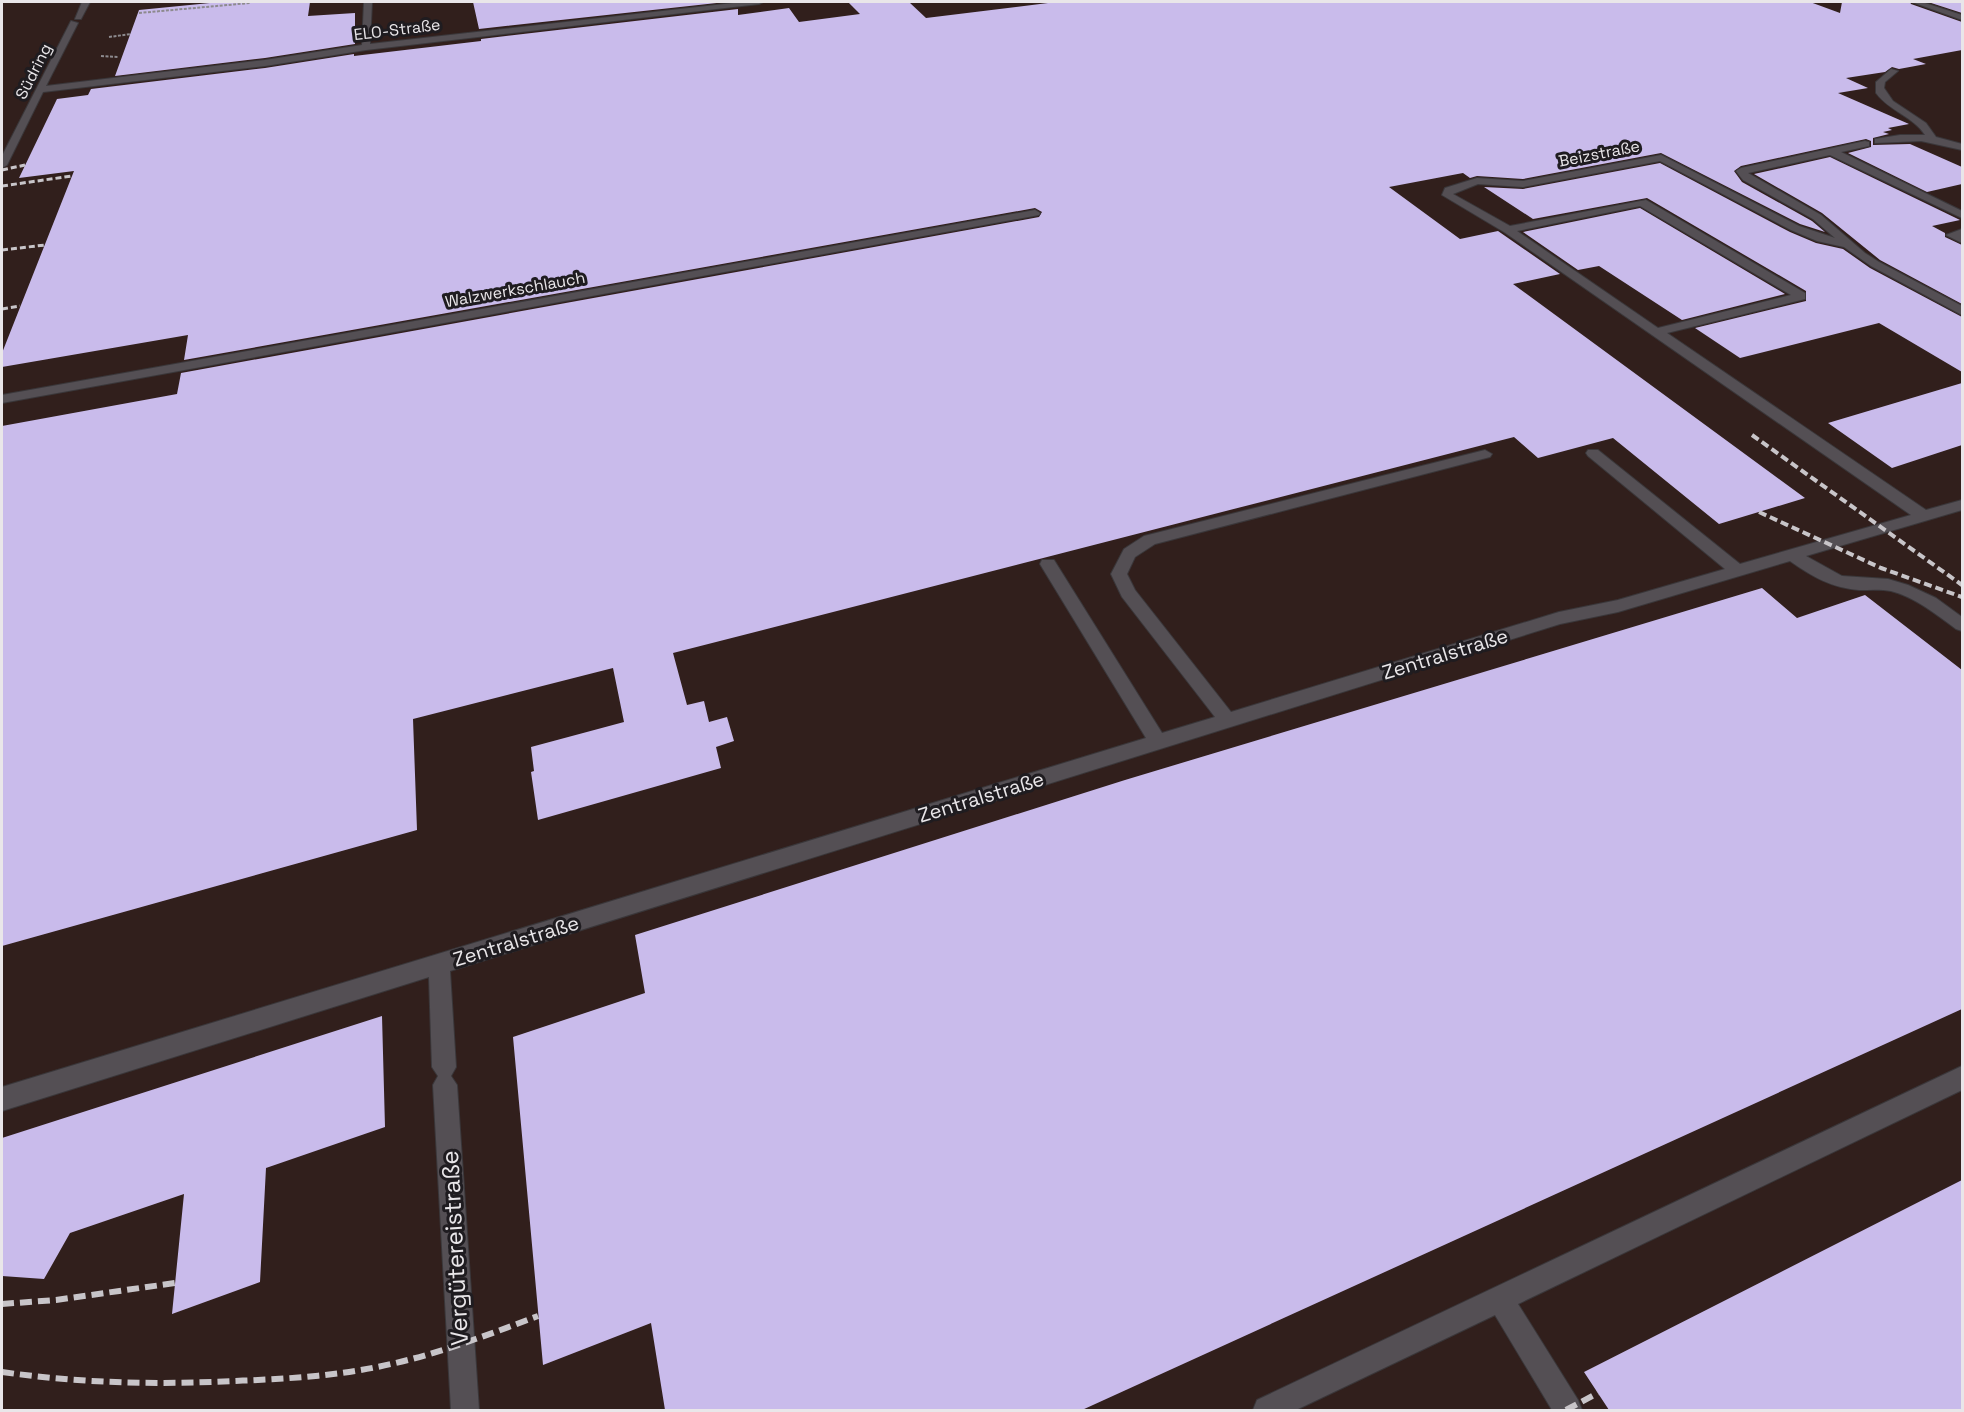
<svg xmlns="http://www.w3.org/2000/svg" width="1964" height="1412" font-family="'Space Grotesk',sans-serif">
<rect width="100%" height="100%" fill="#1f1c20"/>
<path fill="#311f1c" d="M 2,2 L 1962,2 L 1962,1410 L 2,1410 Z"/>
<path fill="#c9bbeb" d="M 220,2 L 310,2 L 308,16 L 355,13 L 355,44 L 265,58 L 115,76 L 139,10 Z
M 473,2 L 726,2 L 479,29 Z
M 848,2 L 909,2 L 926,18 L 1056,2 L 1810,2 L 1840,13 L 1842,2 L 1910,2 L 1911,4 L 1962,22 L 1962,50 L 1913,59 L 1926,64 L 1899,69 L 1892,67 L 1885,72 L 1846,78 L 1868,88 L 1838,93 L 1909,124 L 1888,128 L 1892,130 L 1883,132 L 1889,134 L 1873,138 L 1873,145 L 1910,144 L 1962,167 L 1962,184 L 1927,192 L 1848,153 L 1871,147 L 1871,141 L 1866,139 L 1741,166 L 1734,171 L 1742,182 L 1812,221 L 1825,232 L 1800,224 L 1661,153 L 1523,179 L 1477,176 L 1470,178 L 1463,173 L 1389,187 L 1460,239 L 1498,231 L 1560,274 L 1513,284 L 1805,498 L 1719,524 L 1613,438 L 1538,458 L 1514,437 L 673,653 L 687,705 L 704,701 L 709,722 L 727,717 L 734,741 L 716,747 L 721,768 L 538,820 L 531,772 L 534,771 L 531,747 L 624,722 L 613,668 L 413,719 L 417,830 L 2,946 L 2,426 L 177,394 L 181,373 L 1039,217 L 1042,212 L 1035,208 L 184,360 L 188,335 L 2,367 L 2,353 L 74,171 L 19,178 L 57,99 L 88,95 L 91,89 L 265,68 L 354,54 L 354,56 L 481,41 L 481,39 L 738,9 L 738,15 L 789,8 L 799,22 L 860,14 Z
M 1928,2 L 1962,2 L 1962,13 Z
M 1830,157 L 1960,220 L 1932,226 L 1945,233 L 1945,237 L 1962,245 L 1962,304 L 1880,260 L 1822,213 L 1754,174 Z
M 1660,163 L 1790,232 L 1816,243 L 1843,249 L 1870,268 L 1962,317 L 1962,372 L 1879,323 L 1740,358 L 1695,328 L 1806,301 L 1806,291 L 1647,198 L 1533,219 L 1484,187 L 1523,189 Z
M 1640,208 L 1785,294 L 1682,320 L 1599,266 L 1578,270 L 1523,232 Z
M 1962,383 L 1962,445 L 1892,468 L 1828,423 Z
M 1762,588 L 1797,618 L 1865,595 L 1962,670 L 1962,1009 L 1082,1410 L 665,1410 L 651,1323 L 543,1365 L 513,1037 L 645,993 L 635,935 L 1125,780 Z
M 382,1016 L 385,1127 L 266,1168 L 260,1282 L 172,1314 L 184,1194 L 70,1233 L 44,1279 L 2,1276 L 2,1138 Z
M 1962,1180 L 1962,1410 L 1609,1410 L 1584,1372 Z"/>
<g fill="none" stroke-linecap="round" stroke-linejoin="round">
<defs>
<path id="minor" d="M 82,2 L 90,2 L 81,19 L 75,19 Z
M 364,2 L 372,2 L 370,44 L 742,2 L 763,2 L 759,4 L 366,50 L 265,66 L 43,92 L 7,165 L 2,168 L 2,156 L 71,21 L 78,23 L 46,86 L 265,60 L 362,45 Z
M 1912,2 L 1922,2 L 1962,15 L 1962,20 Z
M 1891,69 L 1898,71 L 1885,82 L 1884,88 L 1893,101 L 1926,123 L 1936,137 L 1962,144 L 1962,150 L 1921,141 L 1875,143 L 1875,139 L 1900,135 L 1925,135 C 1914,117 1889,111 1876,93 L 1876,82 Z
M 1865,141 L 1869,142 L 1869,146 L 1841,152 L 1962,211 L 1962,218 L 1830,155 L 1748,173 L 1821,215 L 1865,253 L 1879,262 L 1962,306 L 1962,315 L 1871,266 L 1844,247 L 1817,241 L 1791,230 L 1660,161 L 1523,187 L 1478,184 L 1453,194 L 1510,226 L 1646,200 L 1805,293 L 1805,299 L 1667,333 L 1926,510 L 1962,500 L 1962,510 L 1806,556 L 1842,576 L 1888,579 L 1908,585 L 1936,598 L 1962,617 L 1962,631 L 1956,629 C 1937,615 1915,597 1891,591 C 1881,589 1869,590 1859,590 C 1832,588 1811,576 1790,561 L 1618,612 L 1560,624 L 450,971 L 456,1067 L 451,1076 L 457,1085 L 479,1410 L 451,1410 L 433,1085 L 438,1076 L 432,1067 L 429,977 L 2,1111 L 2,1087 L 1146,738 L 1040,564 L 1042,560 L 1054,560 L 1162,733 L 1215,717 L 1122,597 L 1111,574 L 1124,549 L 1144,536 L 1485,450 L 1492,454 L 1490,457 L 1155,544 L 1135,557 L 1127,574 L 1135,590 L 1231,712 L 1559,612 L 1618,600 L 1725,569 L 1588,456 L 1586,453 L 1588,450 L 1598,450 L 1740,564 L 1911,515 L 1504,232 L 1442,195 L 1445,188 L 1477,178 L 1523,181 L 1661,155 L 1799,226 L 1835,238 L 1813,219 L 1743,180 L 1736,171 L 1741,168 ZM 1640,206 L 1791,295 L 1658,328 L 1517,231 Z
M 1035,210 L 1040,213 L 1039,215 L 2,403 L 2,395 Z
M 1962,229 L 1962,243 L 1946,235 Z
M 1962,1066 L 1962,1090 L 1518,1304 L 1578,1400 L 1582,1410 L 1552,1410 L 1495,1315 L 1296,1410 L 1253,1410 L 1257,1400 Z"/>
</defs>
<use href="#minor" stroke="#3a373a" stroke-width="2"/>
<path stroke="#8d8a8e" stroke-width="2" stroke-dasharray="3 1.5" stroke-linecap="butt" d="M 139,13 L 250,3
M 109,37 L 131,34
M 101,56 L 118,57"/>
<use href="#minor" fill="#544f54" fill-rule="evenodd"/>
<path stroke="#c8c5c9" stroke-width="3" stroke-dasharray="6 3" stroke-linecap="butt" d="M 2,170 L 25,165
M 2,186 L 72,176
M 2,250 L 45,245
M 2,309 L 20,306"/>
<path stroke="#c8c5c9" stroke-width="4" stroke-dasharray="8 4" stroke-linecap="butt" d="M 1752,435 L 1962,585
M 1759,512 L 1881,568 L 1962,597"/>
<path stroke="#c8c5c9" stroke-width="6" stroke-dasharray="12 6" stroke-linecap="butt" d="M 2,1304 L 56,1300 L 175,1283
M 2,1372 C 79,1383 156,1385 233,1381 C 286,1379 339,1376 391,1364 C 441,1353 490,1334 538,1316
M 1566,1410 L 1598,1393"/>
</g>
<g text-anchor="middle" stroke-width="6" stroke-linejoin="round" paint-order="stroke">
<g font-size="16" fill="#e9e6e9" stroke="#1f1c20">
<text transform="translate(397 29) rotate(-7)" y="6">ELO-Straße</text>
<text transform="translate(33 71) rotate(-63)" y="6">Südring</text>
<text transform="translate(1599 153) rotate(-11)" y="6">Beizstraße</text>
<text transform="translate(515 289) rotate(-10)" y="6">Walzwerkschlauch</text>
</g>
<g font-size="20" fill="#e9e6e9" stroke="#1f1c20">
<text transform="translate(1445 654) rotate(-17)" y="7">Zentralstraße</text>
<text transform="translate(981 797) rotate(-17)" y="7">Zentralstraße</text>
<text transform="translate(516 941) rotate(-17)" y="7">Zentralstraße</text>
</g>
<g font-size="24" fill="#e9e6e9" stroke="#1f1c20">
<text transform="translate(455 1248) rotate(-93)" y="8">Vergütereistraße</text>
</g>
</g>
<rect width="1964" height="1412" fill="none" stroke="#e9e6e9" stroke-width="6"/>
</svg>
